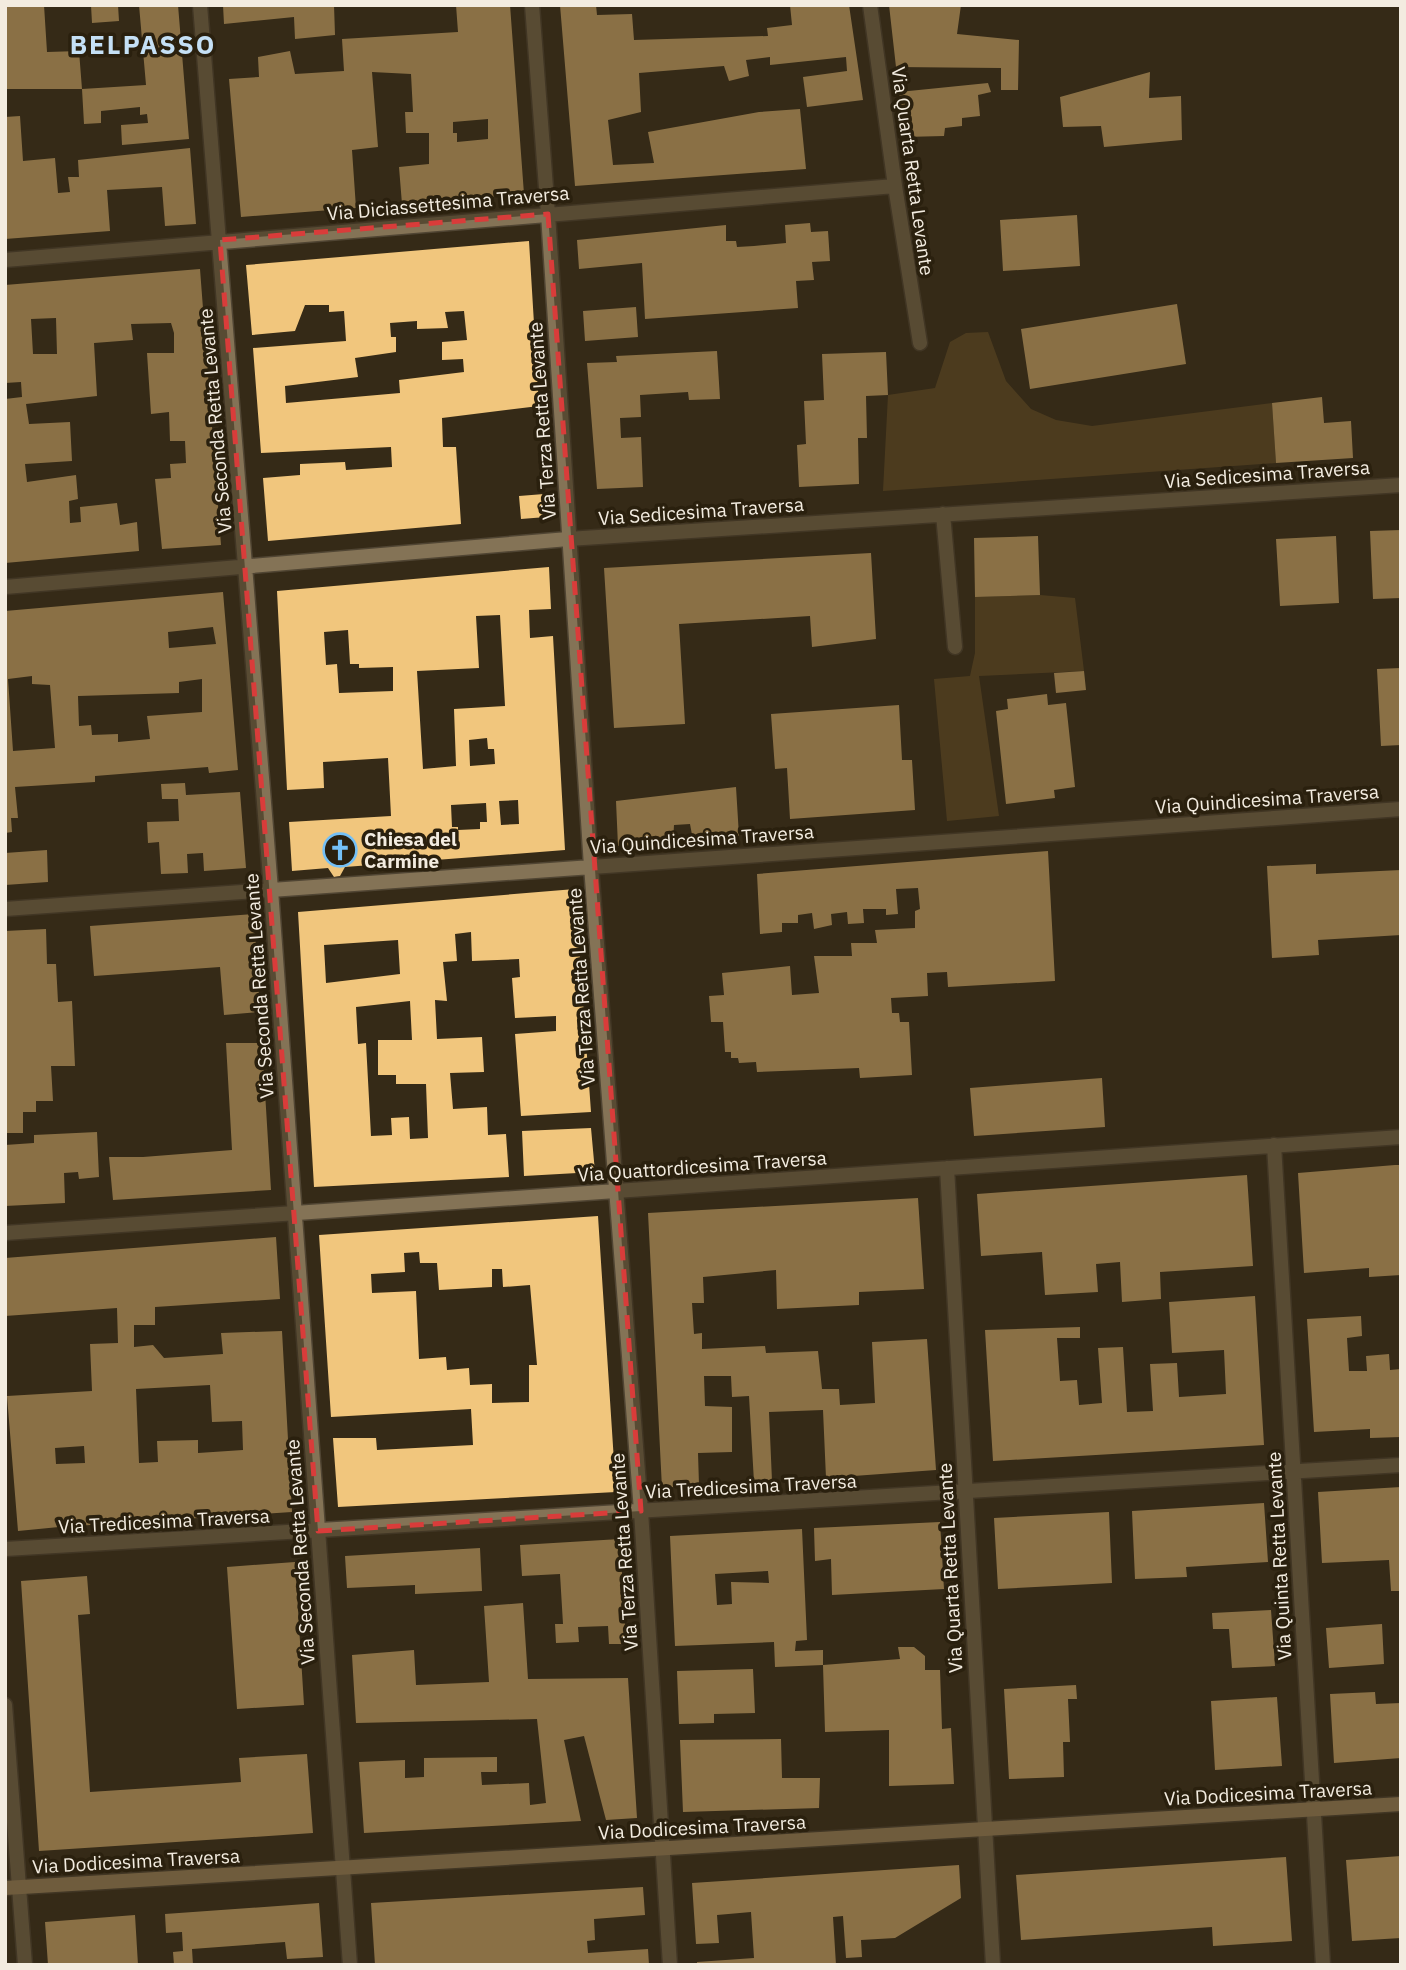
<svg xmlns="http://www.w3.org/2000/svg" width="1406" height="1970" font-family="'IBM Plex Sans',sans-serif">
<rect width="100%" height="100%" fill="#352a17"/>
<path fill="#695127" d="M 988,332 L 1006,381 L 1031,409 L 1056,420 L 1092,426 L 1272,403 L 1276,463 L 883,491 L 888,395 L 935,388 L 950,342 L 966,333 Z
M 1040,595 L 1075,598 L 1084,671 L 979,676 L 999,816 L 947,821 L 934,679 L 970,676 L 975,653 L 975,597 Z"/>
<path fill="#f1c67d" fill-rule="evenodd" d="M 5,5 L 44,5 L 47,52 L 79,51 L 82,89 L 5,89 Z
M 91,5 L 118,5 L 119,21 L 92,23 Z
M 139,5 L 178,5 L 189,139 L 122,145 L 121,125 L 148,123 L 147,114 L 140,115 L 140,107 L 101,111 L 101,123 L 84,124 L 82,89 L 146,85 Z
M 223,5 L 334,5 L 335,35 L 295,39 L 294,17 L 224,24 Z
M 456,5 L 510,5 L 524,194 L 402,204 L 399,167 L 429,164 L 429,133 L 406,133 L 405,112 L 413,112 L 411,74 L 372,72 L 378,147 L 352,150 L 356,208 L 241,217 L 229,79 L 259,77 L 258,57 L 290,51 L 295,74 L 344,71 L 342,39 L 458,32 ZM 488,119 L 488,139 L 457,142 L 457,133 L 453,133 L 453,122 Z
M 560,5 L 596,5 L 597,15 L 632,14 L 634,40 L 768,36 L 767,28 L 792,25 L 790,5 L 849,5 L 863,100 L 807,107 L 803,77 L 847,71 L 846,57 L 770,65 L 770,57 L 746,60 L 749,76 L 729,81 L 724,66 L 639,73 L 641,112 L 608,120 L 613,165 L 654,163 L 648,132 L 759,112 L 800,109 L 806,169 L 575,186 Z
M 889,5 L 961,5 L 957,34 L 1019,40 L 1018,90 L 1001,90 L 1001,68 L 896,67 Z
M 1150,72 L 1149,98 L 1181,96 L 1182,140 L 1104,147 L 1101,126 L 1063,127 L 1060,97 Z
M 988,83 L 991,92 L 978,95 L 980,116 L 962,118 L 962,126 L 945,128 L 944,136 L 904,137 L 899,92 Z
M 20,116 L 23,161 L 55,158 L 58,193 L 70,192 L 68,177 L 79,177 L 78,160 L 190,148 L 196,224 L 165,226 L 162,187 L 107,190 L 110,231 L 5,239 L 5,117 Z
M 1077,215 L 1080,266 L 1003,271 L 1000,220 Z
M 810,223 L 811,232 L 828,231 L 830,261 L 812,262 L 814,280 L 796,281 L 798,308 L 645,319 L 642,263 L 579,269 L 577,240 L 726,225 L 726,241 L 736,241 L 737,247 L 754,246 L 786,243 L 785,225 Z
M 529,241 L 539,406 L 442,418 L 443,447 L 456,447 L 461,524 L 268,541 L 263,478 L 300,475 L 300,464 L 345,462 L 346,470 L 392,467 L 391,447 L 261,453 L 253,348 L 346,341 L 344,311 L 329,312 L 329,305 L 305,305 L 295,331 L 252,335 L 246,265 ZM 464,311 L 467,340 L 442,342 L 442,360 L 463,359 L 464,372 L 399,380 L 400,393 L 286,403 L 285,386 L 358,377 L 355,358 L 396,352 L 396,337 L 391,337 L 390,323 L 417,321 L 417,329 L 448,328 L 445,312 Z
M 200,269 L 221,545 L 162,549 L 155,479 L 171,478 L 170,464 L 186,463 L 185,441 L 170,441 L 169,412 L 151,414 L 147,353 L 174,353 L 174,333 L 171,323 L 131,324 L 133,340 L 94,343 L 97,396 L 26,404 L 29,424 L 70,422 L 72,461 L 25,464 L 27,482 L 76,475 L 78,499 L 69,501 L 70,523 L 81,522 L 80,507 L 117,503 L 120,525 L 137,522 L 139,551 L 5,563 L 5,399 L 22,397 L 21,382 L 5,383 L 5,285 ZM 56,318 L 57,354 L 33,354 L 31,319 Z
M 1177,304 L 1186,364 L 1030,389 L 1021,329 Z
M 636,307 L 638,337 L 585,341 L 583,311 Z
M 717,351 L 720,399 L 689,400 L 688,392 L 640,395 L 641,417 L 620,418 L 621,438 L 641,437 L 643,487 L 597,489 L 587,363 L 617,362 L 616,356 Z
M 886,352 L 888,395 L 866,396 L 867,438 L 858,438 L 859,484 L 799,487 L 797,445 L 806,444 L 804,401 L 824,400 L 822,354 Z
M 1322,397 L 1324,423 L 1351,421 L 1353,458 L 1276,463 L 1272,403 Z
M 544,494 L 546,517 L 521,519 L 519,496 Z
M 1401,530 L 1401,598 L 1373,599 L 1370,531 Z
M 1038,536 L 1040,595 L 975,597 L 974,538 Z
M 1336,536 L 1339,603 L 1280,606 L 1276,539 Z
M 871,553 L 876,639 L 812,647 L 810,616 L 679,624 L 685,724 L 614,728 L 604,568 Z
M 549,567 L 551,609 L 529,610 L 530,638 L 553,636 L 565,850 L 345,867 L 340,876 L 334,877 L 328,868 L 292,871 L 289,822 L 391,816 L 388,758 L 323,762 L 324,788 L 287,790 L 277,591 ZM 500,615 L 505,706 L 454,709 L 456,766 L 423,769 L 417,671 L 479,668 L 476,616 ZM 348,630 L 350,664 L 359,664 L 359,668 L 393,667 L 393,691 L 339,693 L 337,664 L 326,665 L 324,632 ZM 487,738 L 488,749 L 494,749 L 495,764 L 470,766 L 469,740 ZM 518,800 L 519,824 L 501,825 L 499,801 ZM 486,803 L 487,822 L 480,822 L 480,829 L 458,830 L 458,827 L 452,827 L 451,805 Z
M 223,592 L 238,770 L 209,773 L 208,767 L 95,776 L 95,782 L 15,787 L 18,818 L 11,818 L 12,832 L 5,833 L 5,611 ZM 213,627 L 216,644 L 169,648 L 168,632 ZM 32,676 L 32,684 L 50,685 L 55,748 L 13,751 L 8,679 ZM 202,679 L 202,712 L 147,716 L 150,739 L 118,742 L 118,734 L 92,735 L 91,725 L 79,726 L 78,696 L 179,693 L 179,682 Z
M 1401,668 L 1401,745 L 1381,746 L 1377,669 Z
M 1084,671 L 1086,690 L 1056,693 L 1054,673 Z
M 1047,694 L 1048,705 L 1066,703 L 1075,787 L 1054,790 L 1055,798 L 1006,804 L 996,711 L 1008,709 L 1007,699 Z
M 899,705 L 902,760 L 912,760 L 915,810 L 790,819 L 787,768 L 775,769 L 771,714 Z
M 185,783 L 186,795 L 240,792 L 246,868 L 204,871 L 203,853 L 187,854 L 188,873 L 161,874 L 159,842 L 148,843 L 147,822 L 179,821 L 178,799 L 162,799 L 161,784 Z
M 736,787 L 739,836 L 693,840 L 690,824 L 674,825 L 673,842 L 618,846 L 616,801 Z
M 47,850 L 48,882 L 5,885 L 5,853 Z
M 1048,851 L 1055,981 L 948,987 L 947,972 L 927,973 L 928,996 L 891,998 L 892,1013 L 899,1013 L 900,1022 L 909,1022 L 912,1075 L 860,1078 L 859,1068 L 757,1072 L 756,1062 L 739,1063 L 738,1058 L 731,1058 L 731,1052 L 725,1052 L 723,1022 L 711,1022 L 709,996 L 724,995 L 722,973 L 790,966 L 792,995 L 819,993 L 814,956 L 852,956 L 851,943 L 877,943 L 875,930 L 915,928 L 915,911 L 920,909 L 918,888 L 896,889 L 898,914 L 886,915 L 886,909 L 863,909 L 864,923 L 848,924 L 847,912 L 831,914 L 832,925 L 814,929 L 812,913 L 798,915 L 798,923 L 782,923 L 782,932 L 760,934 L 757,874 Z
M 1316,864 L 1316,874 L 1401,870 L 1401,935 L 1318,940 L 1319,955 L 1272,958 L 1267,866 Z
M 575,889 L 591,1112 L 521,1116 L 515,1034 L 556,1031 L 556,1016 L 515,1018 L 512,978 L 520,977 L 519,959 L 472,961 L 471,932 L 455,934 L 457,961 L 443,962 L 447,1001 L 435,1000 L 437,1039 L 482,1037 L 484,1072 L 450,1073 L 453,1109 L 487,1107 L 488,1135 L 506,1134 L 509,1177 L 314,1187 L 298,912 ZM 398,940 L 400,974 L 326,983 L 324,945 ZM 410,1001 L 412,1040 L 378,1040 L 378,1075 L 396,1075 L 396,1084 L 426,1084 L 428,1138 L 410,1139 L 409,1117 L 391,1118 L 392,1135 L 371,1136 L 366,1043 L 358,1044 L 356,1007 Z
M 254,914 L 260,1012 L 224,1015 L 220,967 L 94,976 L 90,926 Z
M 46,929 L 47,964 L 56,964 L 58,1002 L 72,1001 L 75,1066 L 51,1066 L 53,1101 L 36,1101 L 36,1112 L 23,1112 L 23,1133 L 5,1133 L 5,931 Z
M 226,1043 L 262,1043 L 271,1190 L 113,1200 L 109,1157 L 143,1157 L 232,1150 Z
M 1102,1078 L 1105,1127 L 974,1136 L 970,1088 Z
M 591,1128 L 595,1172 L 524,1176 L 522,1131 Z
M 97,1132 L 99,1177 L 79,1179 L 78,1172 L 64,1173 L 65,1203 L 5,1206 L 5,1145 L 34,1143 L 34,1135 Z
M 1395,1165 L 1401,1165 L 1401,1275 L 1369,1277 L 1369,1268 L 1304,1273 L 1298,1173 Z
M 1247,1175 L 1253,1266 L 1160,1272 L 1161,1299 L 1122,1302 L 1120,1262 L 1096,1264 L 1098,1292 L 1045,1295 L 1042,1252 L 981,1256 L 977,1194 Z
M 918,1198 L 924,1289 L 859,1292 L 859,1305 L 777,1309 L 776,1270 L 703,1277 L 704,1303 L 692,1303 L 694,1334 L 702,1333 L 702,1349 L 765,1346 L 766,1353 L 818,1351 L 822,1389 L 839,1389 L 840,1405 L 875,1403 L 872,1342 L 927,1339 L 936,1470 L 826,1478 L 823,1410 L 769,1412 L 772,1481 L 754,1482 L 749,1396 L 732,1397 L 731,1376 L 704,1376 L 705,1406 L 732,1407 L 732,1452 L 698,1453 L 699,1485 L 662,1488 L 648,1213 Z
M 598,1216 L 616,1492 L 338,1507 L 333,1438 L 376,1438 L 377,1450 L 473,1445 L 471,1409 L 331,1417 L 319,1235 ZM 419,1252 L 420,1263 L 437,1263 L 439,1290 L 492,1287 L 492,1269 L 502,1269 L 503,1287 L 530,1285 L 537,1365 L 529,1365 L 529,1402 L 492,1403 L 492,1384 L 470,1385 L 469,1368 L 447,1370 L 446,1357 L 419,1359 L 416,1291 L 372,1293 L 371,1274 L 405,1272 L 404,1253 Z
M 276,1237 L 280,1299 L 155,1307 L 155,1325 L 134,1325 L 134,1347 L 153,1345 L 164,1358 L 223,1354 L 221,1333 L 282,1331 L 292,1512 L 59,1527 L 18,1531 L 7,1396 L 92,1391 L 90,1344 L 118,1343 L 117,1308 L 5,1316 L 5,1258 ZM 210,1385 L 212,1422 L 242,1421 L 243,1450 L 198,1453 L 198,1440 L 157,1441 L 158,1462 L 139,1463 L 136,1389 ZM 84,1446 L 85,1463 L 56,1464 L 55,1448 Z
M 1255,1296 L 1264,1445 L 993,1461 L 985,1330 L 1080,1327 L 1080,1338 L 1057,1338 L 1060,1381 L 1077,1380 L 1079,1405 L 1102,1403 L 1098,1348 L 1123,1347 L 1127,1412 L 1153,1411 L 1150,1364 L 1177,1363 L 1179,1397 L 1226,1394 L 1224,1350 L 1172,1353 L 1169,1302 Z
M 1361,1316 L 1362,1336 L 1347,1338 L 1349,1371 L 1367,1371 L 1366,1356 L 1389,1354 L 1390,1370 L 1401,1369 L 1401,1437 L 1370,1438 L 1370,1429 L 1314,1432 L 1307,1319 Z
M 1401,1487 L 1401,1591 L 1391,1591 L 1389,1560 L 1322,1563 L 1318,1492 Z
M 1264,1503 L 1268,1562 L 1186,1567 L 1187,1577 L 1135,1579 L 1132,1511 Z
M 1109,1512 L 1112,1583 L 998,1589 L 994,1518 Z
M 940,1522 L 944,1589 L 832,1595 L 831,1559 L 815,1561 L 814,1528 Z
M 802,1529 L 807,1640 L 796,1641 L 795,1651 L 823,1650 L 823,1665 L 775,1667 L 774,1642 L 675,1646 L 670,1536 ZM 768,1571 L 769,1583 L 731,1582 L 732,1604 L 717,1605 L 715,1574 Z
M 620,1539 L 626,1644 L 609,1644 L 608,1626 L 578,1627 L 579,1642 L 556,1643 L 555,1624 L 563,1624 L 560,1574 L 522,1576 L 520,1545 Z
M 480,1548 L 482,1591 L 415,1594 L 415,1585 L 347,1588 L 345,1556 Z
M 295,1562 L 304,1705 L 237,1709 L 227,1567 Z
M 87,1576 L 90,1614 L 78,1615 L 90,1792 L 241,1782 L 239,1758 L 307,1754 L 313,1833 L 39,1851 L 21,1581 Z
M 523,1603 L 528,1679 L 628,1678 L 637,1818 L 606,1820 L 584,1736 L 564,1740 L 581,1821 L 364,1833 L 359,1762 L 405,1760 L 405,1778 L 424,1777 L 424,1758 L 497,1757 L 497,1772 L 481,1772 L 482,1785 L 529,1783 L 530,1805 L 546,1803 L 537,1719 L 356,1723 L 352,1655 L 414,1650 L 416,1685 L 489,1682 L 484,1606 Z
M 1271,1610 L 1275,1666 L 1232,1668 L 1229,1629 L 1213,1629 L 1212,1613 Z
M 1382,1624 L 1384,1664 L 1329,1668 L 1326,1628 Z
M 898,1647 L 914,1647 L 925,1656 L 925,1670 L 940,1670 L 942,1729 L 951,1728 L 954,1784 L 889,1786 L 889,1730 L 825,1732 L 823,1665 L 900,1659 Z
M 753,1669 L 755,1713 L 714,1714 L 714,1723 L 679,1724 L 677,1671 Z
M 1076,1685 L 1077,1699 L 1068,1699 L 1070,1742 L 1063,1742 L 1064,1777 L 1009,1779 L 1004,1689 Z
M 1375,1692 L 1376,1704 L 1401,1703 L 1401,1758 L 1334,1763 L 1330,1694 Z
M 1277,1697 L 1282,1766 L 1215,1770 L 1211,1701 Z
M 781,1739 L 782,1778 L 820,1778 L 819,1808 L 683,1812 L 680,1740 Z
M 1401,1856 L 1401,1938 L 1352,1941 L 1346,1860 Z
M 1286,1857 L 1292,1941 L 1213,1946 L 1212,1927 L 1021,1940 L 1016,1875 Z
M 959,1865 L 961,1898 L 895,1938 L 861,1940 L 862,1957 L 846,1958 L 843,1916 L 833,1917 L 836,1965 L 697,1965 L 697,1962 L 754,1958 L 751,1912 L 717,1915 L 719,1943 L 696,1944 L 692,1883 Z
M 643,1887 L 645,1915 L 594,1919 L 595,1940 L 587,1941 L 588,1953 L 648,1949 L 649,1965 L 375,1965 L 371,1903 Z
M 319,1903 L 323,1957 L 287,1959 L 285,1942 L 192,1949 L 193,1965 L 174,1965 L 173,1952 L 183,1951 L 182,1932 L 166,1933 L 165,1914 Z
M 135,1915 L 138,1965 L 48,1965 L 45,1922 Z"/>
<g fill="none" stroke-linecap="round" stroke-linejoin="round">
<defs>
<path id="street" d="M 200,5 L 271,890 L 350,1965
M 532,5 L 548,214 L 591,866 L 641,1511 L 670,1965
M 870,5 L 895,186 L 920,343
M 5,260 L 895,186
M 943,514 L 955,647
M 5,587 L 568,539 L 1401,485
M 5,909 L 1401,809
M 1274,1145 L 1323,1965
M 947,1168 L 993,1965
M 5,1233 L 1401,1137
M 5,1549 L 1401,1465
M 5,1705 L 25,1965"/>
<path id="secondary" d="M 5,1888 L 1401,1804"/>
</defs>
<use href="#street" stroke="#504533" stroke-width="17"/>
<use href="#secondary" stroke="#504533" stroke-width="17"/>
<use href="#street" stroke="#847356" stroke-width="14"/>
<use href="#secondary" stroke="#b69a6c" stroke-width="14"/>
</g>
<path d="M0 0H1406V1970H0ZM 548,214 L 641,1511 L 318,1531 L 220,240 Z" fill="#352a17" fill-opacity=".55" fill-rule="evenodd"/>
<path fill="none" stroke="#d93c3a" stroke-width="5" stroke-dasharray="14 9" stroke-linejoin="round" d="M 548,214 L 641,1511 L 318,1531 L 220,240 Z"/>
<defs>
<symbol id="church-ring" viewBox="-11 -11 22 22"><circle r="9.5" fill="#2a200e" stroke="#74c0f6" stroke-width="1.5"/><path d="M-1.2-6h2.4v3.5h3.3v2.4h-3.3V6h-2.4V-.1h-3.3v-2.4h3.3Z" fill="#74c0f6"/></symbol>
</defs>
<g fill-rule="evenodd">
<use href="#church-ring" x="321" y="831" width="38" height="38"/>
</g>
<g text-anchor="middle" stroke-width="7" stroke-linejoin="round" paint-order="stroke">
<g font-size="19" fill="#f3ece0" stroke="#2a200e">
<text transform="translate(913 171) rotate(82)" y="7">Via Quarta Retta Levante</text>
<text transform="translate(448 203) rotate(-5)" y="7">Via Diciassettesima Traversa</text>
<text transform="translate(215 421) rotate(-95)" y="7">Via Seconda Retta Levante</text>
<text transform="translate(542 421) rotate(-94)" y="7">Via Terza Retta Levante</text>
<text transform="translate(1267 474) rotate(-4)" y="7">Via Sedicesima Traversa</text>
<text transform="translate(701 511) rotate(-4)" y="7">Via Sedicesima Traversa</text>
<text transform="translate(1267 799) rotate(-4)" y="7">Via Quindicesima Traversa</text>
<text transform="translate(702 839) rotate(-4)" y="7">Via Quindicesima Traversa</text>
<text transform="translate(259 986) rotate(-94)" y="7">Via Seconda Retta Levante</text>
<text transform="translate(581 987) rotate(-94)" y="7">Via Terza Retta Levante</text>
<text transform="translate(702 1166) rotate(-4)" y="7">Via Quattordicesima Traversa</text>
<text transform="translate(751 1486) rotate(-3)" y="7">Via Tredicesima Traversa</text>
<text transform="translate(164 1521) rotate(-3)" y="7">Via Tredicesima Traversa</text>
<text transform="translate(300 1552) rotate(-94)" y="7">Via Seconda Retta Levante</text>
<text transform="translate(624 1552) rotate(-94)" y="7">Via Terza Retta Levante</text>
<text transform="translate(1279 1556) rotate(-93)" y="7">Via Quinta Retta Levante</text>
<text transform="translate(950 1568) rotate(-93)" y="7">Via Quarta Retta Levante</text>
<text transform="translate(1268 1793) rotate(-3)" y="7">Via Dodicesima Traversa</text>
<text transform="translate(702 1827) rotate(-3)" y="7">Via Dodicesima Traversa</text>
<text transform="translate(136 1861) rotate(-3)" y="7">Via Dodicesima Traversa</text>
</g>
<g font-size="19" font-weight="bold" fill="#f3ece0" stroke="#2a200e" text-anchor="start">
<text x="364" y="846">Chiesa del<tspan x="364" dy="22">Carmine</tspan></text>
</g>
<g font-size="26" font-weight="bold" letter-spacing="2" fill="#c5e0f5" stroke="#2a200e">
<text x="143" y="54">BELPASSO</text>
</g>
</g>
<rect width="1406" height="1970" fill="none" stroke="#f3ece0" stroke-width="14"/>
</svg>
